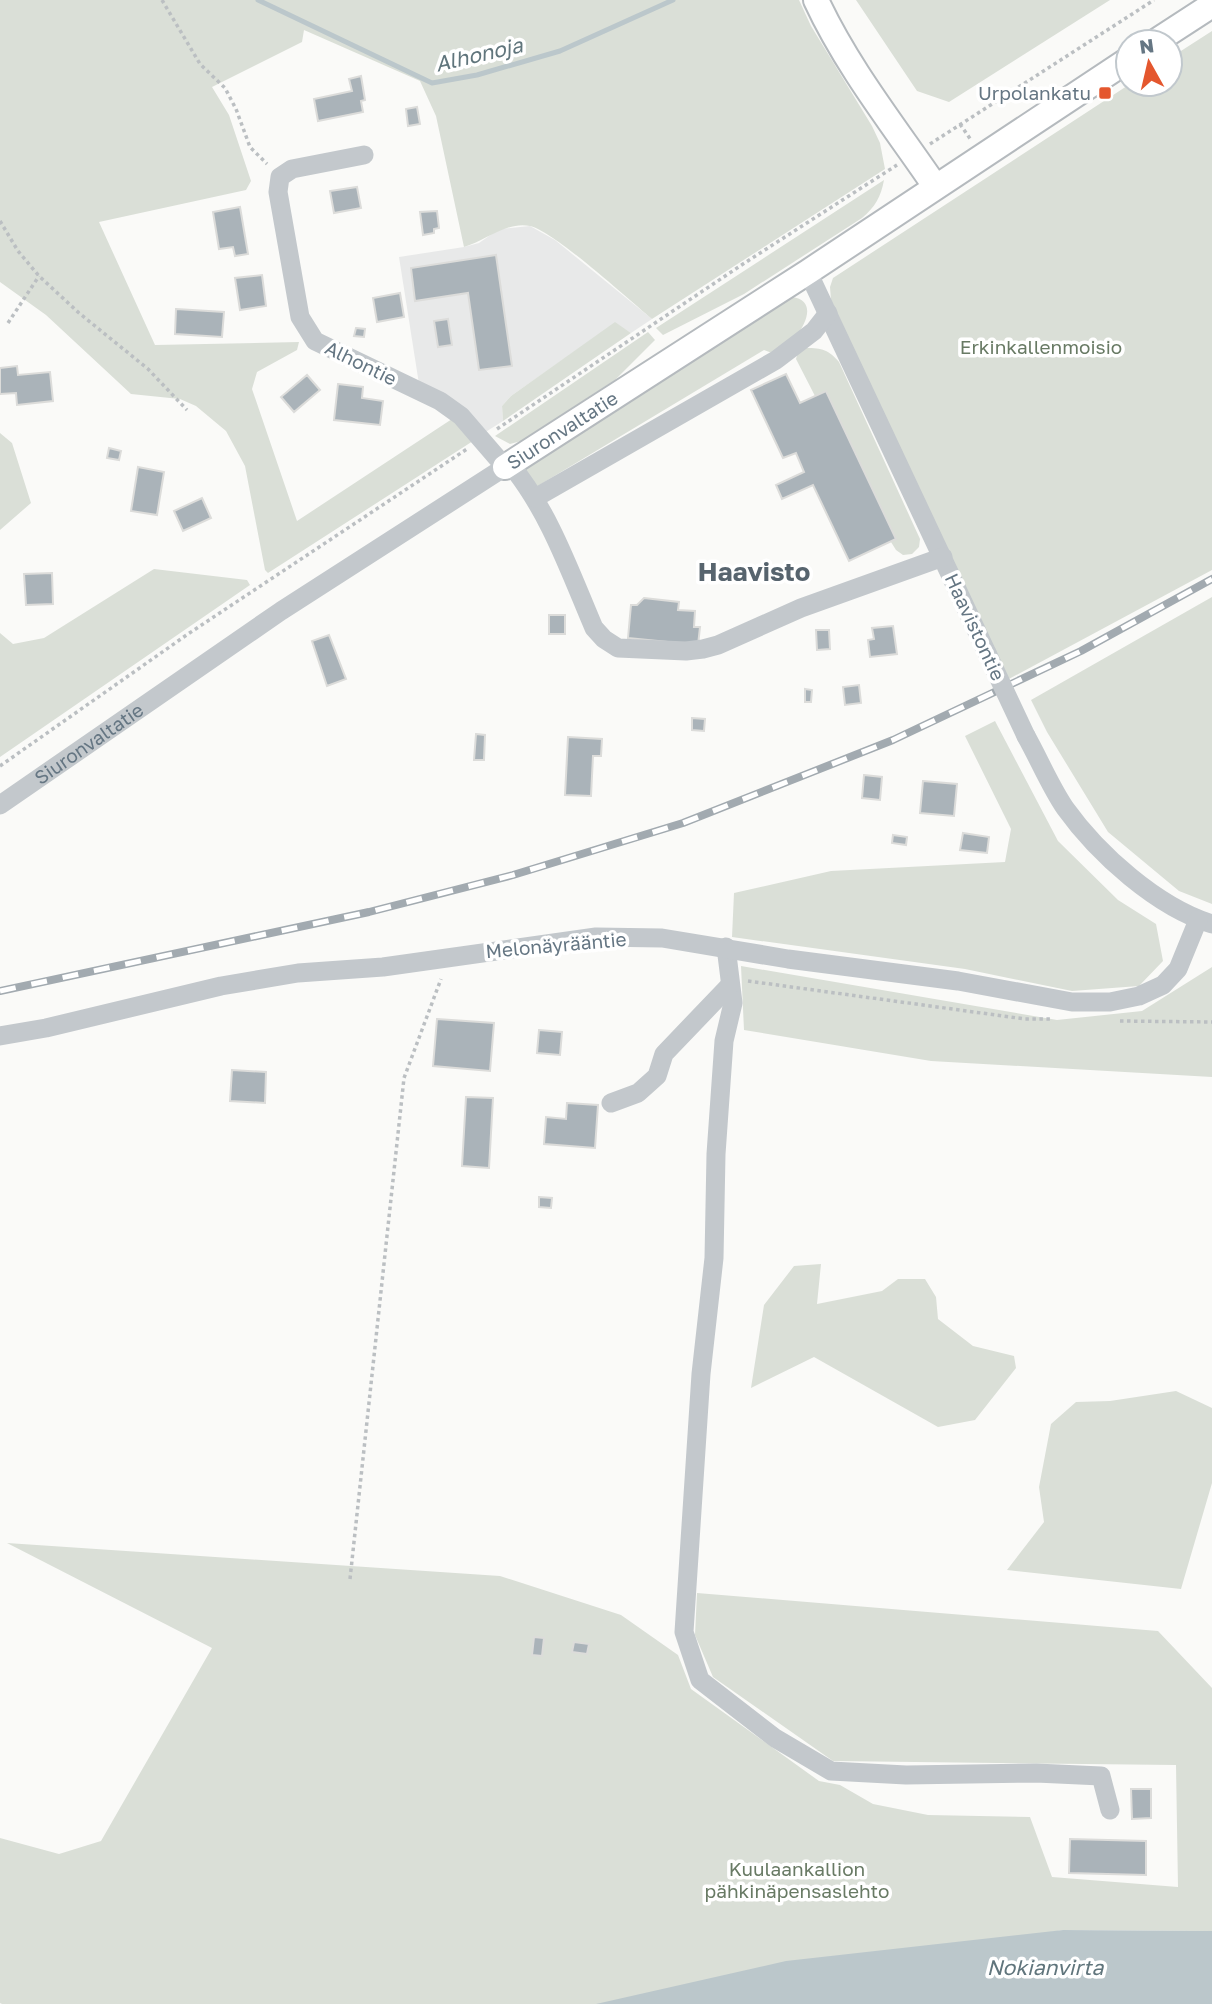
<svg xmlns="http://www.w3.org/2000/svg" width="1212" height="2004" font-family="'Golos Text',sans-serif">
<rect width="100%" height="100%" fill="#fafaf8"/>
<path fill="#e8e9e9" d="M 530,226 L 555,240 L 652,319 L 631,333 L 615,323 L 511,396 L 502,406 L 503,421 L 484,433 L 419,384 L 399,257 L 464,247 L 479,243 L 499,229 Z"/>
<path fill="#dadfd7" d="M 0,0 L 799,0 L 811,26 L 872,126 L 880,143 L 885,169 L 652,319 C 628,299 555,232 530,226 C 507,221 485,241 464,247 L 436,116 L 420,81 L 304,30 L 302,42 L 212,87 L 229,115 L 251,181 L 246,190 L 99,222 L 155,345 L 299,342 L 297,350 L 257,372 L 252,389 L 297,521 L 452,419 L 473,441 L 268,573 L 265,570 L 245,466 L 226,431 L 196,406 L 180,399 L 131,394 L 46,315 L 0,282 Z
M 856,0 L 1110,0 L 949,102 L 917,91 Z
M 1212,31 L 1212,570 L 1007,680 L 831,300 L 830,287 L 833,278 L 1130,84 L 1170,84 L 1170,58 Z
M 884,180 C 881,197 875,207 862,218 L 744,294 L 663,335 L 656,328 Z
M 792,297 C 816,300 807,323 796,336 C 790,343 780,348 772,353 L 764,350 L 536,487 L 520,468 Z
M 615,322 L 631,333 L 503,421 L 502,406 L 511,396 Z
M 648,332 L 655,340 L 615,380 L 521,441 L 510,444 L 495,436 Z
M 806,348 C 822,348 829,350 839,362 L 920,539 L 919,547 L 912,554 L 903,555 L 896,550 L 891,542 L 895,539 L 826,391 L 815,396 L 796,359 L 798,352 Z
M 0,433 L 12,443 L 31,503 L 0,530 Z
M 154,569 L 247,580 L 250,585 L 0,757 L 0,633 L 13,644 L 44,638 Z
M 1212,597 L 1212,904 L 1179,891 L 1108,832 L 1047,732 L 1031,700 Z
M 995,721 L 1058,841 L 1118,900 L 1156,924 L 1163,961 L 1139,986 L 1072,991 L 965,969 L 732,937 L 734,893 L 831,871 L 1005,862 L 1011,829 L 965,736 Z
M 741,966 L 1057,1020 L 1142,1011 L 1212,967 L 1212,1077 L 931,1061 L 744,1030 Z
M 821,1264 L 817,1304 L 882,1291 L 898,1279 L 925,1279 L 936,1297 L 938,1319 L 973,1346 L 1014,1356 L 1016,1368 L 975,1420 L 938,1427 L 814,1357 L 751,1388 L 764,1305 L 794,1266 Z
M 1176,1391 L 1212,1408 L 1212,1483 L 1181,1589 L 1007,1570 L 1044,1522 L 1039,1487 L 1051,1424 L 1076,1402 L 1110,1401 Z
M 7,1543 L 500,1576 L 621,1615 L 678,1655 L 691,1689 L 819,1781 L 840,1785 L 873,1804 L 928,1815 L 1030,1817 L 1052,1877 L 1178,1887 L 1176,1765 L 833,1761 L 713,1677 L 695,1635 L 697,1593 L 1158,1631 L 1212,1688 L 1212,1931 L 1063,1930 L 632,2004 L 2,2004 L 0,2003 L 0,1838 L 59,1854 L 101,1841 L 212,1648 Z"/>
<path fill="#bbc7cb" d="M 1063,1930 L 1212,1931 L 1212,2004 L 596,2004 L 786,1961 Z"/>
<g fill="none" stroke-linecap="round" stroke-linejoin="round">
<path stroke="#bbc7cb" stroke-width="5" d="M 258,0 L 432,83 L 477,75 L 560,51 L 673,0"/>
</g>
<path fill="#aab3b9" stroke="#dcdcda" stroke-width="2" d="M 361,76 L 365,100 L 361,101 L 363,112 L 318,121 L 314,99 L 352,91 L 349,79 Z
M 417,107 L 420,124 L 408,126 L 406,109 Z
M 357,187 L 361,208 L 334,213 L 330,191 Z
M 240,207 L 248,254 L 235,256 L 233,247 L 219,249 L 213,212 Z
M 437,211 L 439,228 L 434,229 L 434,233 L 423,235 L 420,212 Z
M 496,255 L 512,366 L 479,370 L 468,293 L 415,301 L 411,268 Z
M 262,275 L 266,306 L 240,310 L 235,278 Z
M 400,293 L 404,317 L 377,322 L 373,298 Z
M 176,309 L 224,312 L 222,337 L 175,334 Z
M 448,319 L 452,345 L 438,347 L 434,321 Z
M 356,328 L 365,329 L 364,337 L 354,336 Z
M 17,366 L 18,375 L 50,372 L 53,401 L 17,405 L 16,393 L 0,394 L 0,368 Z
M 786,374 L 800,403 L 826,391 L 896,539 L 849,561 L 813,485 L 782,499 L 776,485 L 804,472 L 796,453 L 783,458 L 751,390 Z
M 307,375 L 320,390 L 294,412 L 281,397 Z
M 338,384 L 363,387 L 362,398 L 383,401 L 380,425 L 334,420 Z
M 109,448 L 121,451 L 119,460 L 107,458 Z
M 138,467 L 164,472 L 157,515 L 131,511 Z
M 202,498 L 211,518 L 183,531 L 174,511 Z
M 52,573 L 53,604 L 26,605 L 24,574 Z
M 644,598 L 679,602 L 678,610 L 695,611 L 694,627 L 700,627 L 698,645 L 628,638 L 631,605 L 637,605 Z
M 549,615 L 565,615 L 565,634 L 549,634 Z
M 893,626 L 897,654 L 870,657 L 868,640 L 874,639 L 872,628 Z
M 816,630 L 829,630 L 830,649 L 817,650 Z
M 329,635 L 346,679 L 327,686 L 312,641 Z
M 859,685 L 861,703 L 845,705 L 843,687 Z
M 805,689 L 812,690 L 811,702 L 805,702 Z
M 692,718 L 705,719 L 704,731 L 692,730 Z
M 476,734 L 485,735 L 484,760 L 474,760 Z
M 568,737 L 602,739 L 601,756 L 593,756 L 591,796 L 565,795 Z
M 864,775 L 882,777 L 880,800 L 862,798 Z
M 923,781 L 957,784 L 954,816 L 920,813 Z
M 963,833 L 989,837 L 987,853 L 960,850 Z
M 893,835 L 907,837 L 906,845 L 892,843 Z
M 437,1019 L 494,1023 L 490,1071 L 433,1066 Z
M 539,1030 L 562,1032 L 560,1055 L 537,1053 Z
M 232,1070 L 266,1072 L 265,1103 L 230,1101 Z
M 466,1097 L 493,1098 L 489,1168 L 462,1166 Z
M 567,1103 L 598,1105 L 595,1148 L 544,1144 L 546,1117 L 566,1119 Z
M 539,1197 L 552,1198 L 551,1208 L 539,1207 Z
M 534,1637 L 544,1638 L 542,1656 L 532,1655 Z
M 574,1642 L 589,1644 L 587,1654 L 572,1652 Z
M 1131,1789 L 1151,1789 L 1151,1818 L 1132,1819 Z
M 1070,1839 L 1146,1841 L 1146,1875 L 1069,1873 Z"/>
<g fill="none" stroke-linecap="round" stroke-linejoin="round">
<defs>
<g id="major">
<path d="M 816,0 C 847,67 894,126 935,186"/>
<path d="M 1155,42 L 1212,5"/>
<path id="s2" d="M 505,467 L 808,272 L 1128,60"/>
</g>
</defs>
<use href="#major" stroke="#b5babe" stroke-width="28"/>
<path stroke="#bbbfc2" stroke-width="3.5" stroke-dasharray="3.5 3.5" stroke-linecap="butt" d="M 162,0 L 200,64 L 225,88 L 236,109 L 250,147 L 267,164
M 960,124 L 971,140
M 930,144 L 1154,0
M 0,221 L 18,251 L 39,276 L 79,313 L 148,369 L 187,410
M 8,323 L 39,276
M 497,429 L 743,264 L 897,165
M 0,766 L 188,634 L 467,449
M 748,981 L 1025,1019 L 1052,1019
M 1120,1021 L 1212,1022
M 350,1579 L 404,1078 L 441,979"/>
<g stroke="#c3c8cc" stroke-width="19">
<path d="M 808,272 L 987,653"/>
<path d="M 510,464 C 549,511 570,572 594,628 L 604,639 L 618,648 L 686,651 L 703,649 L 718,645 L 801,608 L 943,557"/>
<path d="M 535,498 L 776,360 L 814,331 L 828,313"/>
<path d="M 1026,736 C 1039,759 1050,786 1065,808 C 1098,854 1157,907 1212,924"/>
<path id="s1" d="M 0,805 L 281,611 L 505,467 L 461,416 L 440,401 L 315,341 L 300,317 L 278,192 L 280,177 L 292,169 L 364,155"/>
<path d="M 726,947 L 733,1003 L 724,1041 L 716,1154 L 714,1258 L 701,1374 L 684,1632 L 700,1680 L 775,1738 L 831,1771 L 906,1775 L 1036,1773 L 1101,1776 L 1110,1810"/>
<path d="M 0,1036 L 46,1028 L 221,986 L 298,973 L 383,967 L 596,937 L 662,938 L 788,959 L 958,981 L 1072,1002 L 1110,1002 L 1139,996 L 1163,985 L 1178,969 L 1198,920"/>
<path d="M 611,1103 L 638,1093 L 657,1076 L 664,1054 L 730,985"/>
</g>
<use href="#major" stroke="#fff" stroke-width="24"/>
<defs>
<path id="rail" d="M 0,991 L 369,912 L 513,875 L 683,823 L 893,740 L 1081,651 L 1212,579"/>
</defs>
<use href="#rail" stroke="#a2aab0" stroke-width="8"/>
<use href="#rail" stroke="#fff" stroke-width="5" stroke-dasharray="16" stroke-linecap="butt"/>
<path stroke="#c3c8cc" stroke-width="19" d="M 987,653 L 1026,736"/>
</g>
<rect fill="#e4572e" stroke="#fff" stroke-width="2.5" x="1098" y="86" width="14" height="14" rx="3.5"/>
<g text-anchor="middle" stroke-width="7" stroke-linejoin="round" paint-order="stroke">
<g font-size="19" fill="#657683" stroke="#fff" text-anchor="end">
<text x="1091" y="100">Urpolankatu</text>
</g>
<g font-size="19" fill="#687a64" stroke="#fff">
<text x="1041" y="354">Erkinkallenmoisio</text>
<text x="797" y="1876">Kuulaankallion<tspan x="797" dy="22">pähkinäpensaslehto</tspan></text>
</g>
<g font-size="19" fill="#657683" stroke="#fff">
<text transform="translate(361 363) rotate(26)" y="7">Alhontie</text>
<text dy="7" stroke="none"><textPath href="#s2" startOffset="68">Siuronvaltatie</textPath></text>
<text transform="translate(975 627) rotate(65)" y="7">Haavistontie</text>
<text dy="7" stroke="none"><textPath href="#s1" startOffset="108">Siuronvaltatie</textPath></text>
<text transform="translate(556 945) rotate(-5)" y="7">Melonäyrääntie</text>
</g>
<g font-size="21" font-style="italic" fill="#60757c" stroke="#fff">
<text transform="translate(479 55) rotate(-13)" y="7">Alhonoja</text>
<text x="1045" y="1975">Nokianvirta</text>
</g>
<g font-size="26" font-weight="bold" fill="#57646e" stroke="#fff">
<text x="754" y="581">Haavisto</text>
</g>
</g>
<g transform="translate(1149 63) rotate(352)"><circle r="33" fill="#ffffff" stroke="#c1c8cd" stroke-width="2"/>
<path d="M0-5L12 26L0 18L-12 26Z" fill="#e4572e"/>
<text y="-10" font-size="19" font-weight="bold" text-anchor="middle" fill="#657683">N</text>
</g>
</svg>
